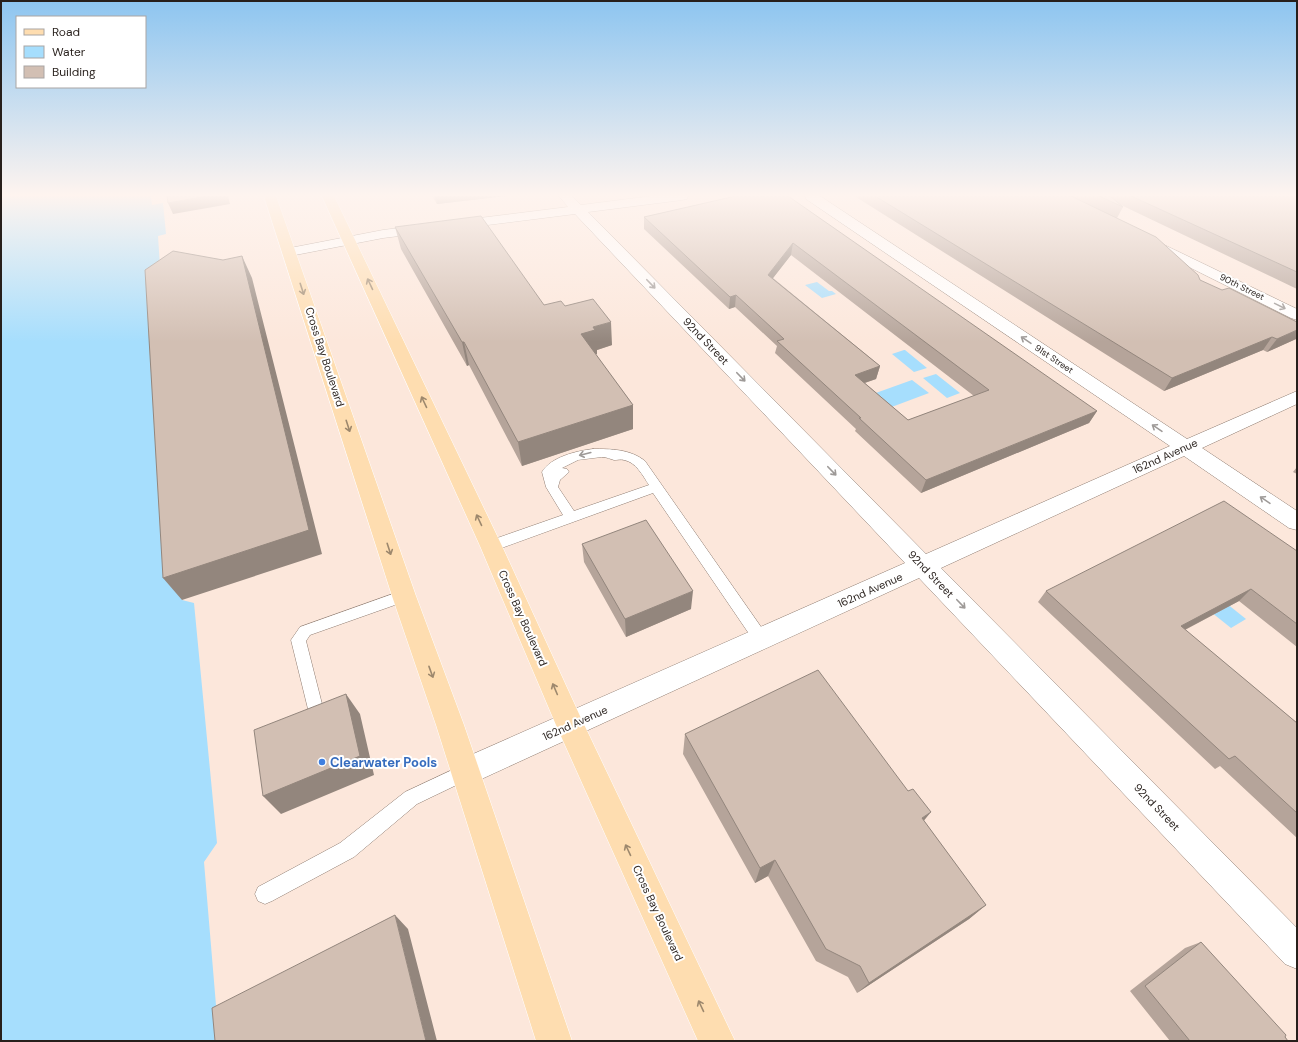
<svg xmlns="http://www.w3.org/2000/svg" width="1298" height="1042" font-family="'DM Sans',sans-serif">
<rect width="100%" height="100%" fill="#fce7db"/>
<path fill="#a6defd" d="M 1,196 L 151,196 L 152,205 L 163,203 L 166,234 L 158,236 L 182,600 L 194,603 L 217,843 L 204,862 L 219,1041 L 1,1041 Z
M 817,282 L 829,291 L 832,291 L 836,294 L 822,298 L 805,285 Z
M 904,350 L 905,350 L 927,368 L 914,372 L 892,354 Z
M 936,374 L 960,393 L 947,398 L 923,378 Z
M 912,380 L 929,393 L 889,408 L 873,394 Z
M 1206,587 L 1246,619 L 1231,628 L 1191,596 Z"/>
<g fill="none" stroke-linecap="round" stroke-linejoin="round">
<defs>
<path id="service" d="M 593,449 C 611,449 630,449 645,461 L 766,634 L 768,639 L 766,644 L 761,645 L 756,644 L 653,493 L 496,550 L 491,551 L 486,550 L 484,546 L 486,542 L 563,515 L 546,487 L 542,472 C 551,457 576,451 593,449 ZM 602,457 C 607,457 610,459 614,460 C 618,460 621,459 624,460 C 636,462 643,476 649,485 L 574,511 L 558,487 L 560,480 L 569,472 L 567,469 L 562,468 L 578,460 Z
M 404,590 L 409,592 L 411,596 L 409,600 L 310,635 L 306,641 L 322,704 L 320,709 L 314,711 L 308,709 L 291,640 L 300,627 Z
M 465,764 L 471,766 L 474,772 L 471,778 L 417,804 L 354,857 L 272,901 L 265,904 L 258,901 L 255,894 L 258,887 L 340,843 L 405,792 Z"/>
<path id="minor" d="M 559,196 L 572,196 L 581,205 L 652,196 L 688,196 L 687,199 L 682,200 L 588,212 L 926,554 L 1170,446 L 806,199 L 805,196 L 820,196 L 1187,439 L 1297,391 L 1297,404 L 1202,448 L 1297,511 L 1297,530 L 1289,528 L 1184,456 L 941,568 L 1297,928 L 1297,969 L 1285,964 L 919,578 L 475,782 L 465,786 L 455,782 L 451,772 L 455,762 L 905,563 L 575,214 L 383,238 L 290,256 L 285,255 L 283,252 L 285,249 L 290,248 L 383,230 L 568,207 Z
M 1148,237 L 1297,309 L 1297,320 L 1291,318 L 1143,244 L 1141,241 L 1143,238 Z"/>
<path id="primary" d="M 264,196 L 276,196 L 416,596 L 464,725 L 572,1041 L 536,1041 L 436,725 L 392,596 Z
M 322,196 L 334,196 L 502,546 L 580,716 L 735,1041 L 698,1041 L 556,725 L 480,546 Z"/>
</defs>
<use href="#service" stroke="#8f7d72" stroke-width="1"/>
<use href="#minor" stroke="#8f7d72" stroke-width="1"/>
<use href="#primary" stroke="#fff" stroke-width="1"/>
<use href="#service" fill="#fff" fill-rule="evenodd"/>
<use href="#minor" fill="#fff" fill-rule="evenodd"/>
<use href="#primary" fill="#feddb0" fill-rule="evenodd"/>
</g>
<path fill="#b5a49a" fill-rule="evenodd" d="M 432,196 L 506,196 L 437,204 Z
M 736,196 L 1097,411 L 1089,423 L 921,493 L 855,431 L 856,429 L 775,353 L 777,346 L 735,307 L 729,309 L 644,229 L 644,217 ZM 791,255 L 974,396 L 908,420 L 865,383 L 876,379 L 880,366 L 773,278 Z
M 856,196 L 1297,196 L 1297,289 L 1121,205 L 1123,207 L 1117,218 L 1200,280 L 1296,339 L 1267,352 L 1263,350 L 1164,391 L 856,197 Z
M 395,227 L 544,305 L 565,306 L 612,345 L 597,350 L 597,354 L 595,354 L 633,405 L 633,429 L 522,466 L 469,365 L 467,366 L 401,249 Z
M 1297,467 L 1297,474 L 1293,472 Z
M 582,544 L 691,609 L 626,637 L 584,562 Z
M 1297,551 L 1297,647 L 1239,601 L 1185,630 L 1297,723 L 1297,838 L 1220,766 L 1215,769 L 1038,602 L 1046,591 Z
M 685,734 L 924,821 L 986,905 L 969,919 L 857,993 L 848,977 L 816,961 L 768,876 L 755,883 L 683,754 Z
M 1201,942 L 1285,1037 L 1288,1041 L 1170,1041 L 1130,991 L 1185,948 Z"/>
<path fill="#93867d" d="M 207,196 L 228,196 L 230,204 L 173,214 L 168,203 Z
M 435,196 L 506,196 L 437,204 Z
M 793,243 L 791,255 L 766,287 L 768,275 Z
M 242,256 L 252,278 L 322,554 L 182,600 L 163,578 Z
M 736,295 L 735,307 L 729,309 L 730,297 Z
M 611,322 L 612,345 L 597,350 L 597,354 L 582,358 L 581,334 L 593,327 Z
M 1297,330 L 1297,338 L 1296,339 L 1267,352 L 1277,339 Z
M 1272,337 L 1263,350 L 1164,391 L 1172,378 Z
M 462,342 L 464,342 L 469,365 L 467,366 Z
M 880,366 L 876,379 L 852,387 L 855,375 Z
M 633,405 L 633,429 L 522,466 L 518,442 Z
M 1097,411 L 1089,423 L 921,493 L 926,480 Z
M 1251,589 L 1239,601 L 1169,638 L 1181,626 Z
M 693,591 L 691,609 L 626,637 L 625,619 Z
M 346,694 L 360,714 L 374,775 L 281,814 L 263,796 Z
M 931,812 L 917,829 L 922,818 Z
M 775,860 L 768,876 L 755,883 L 760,868 Z
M 986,905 L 969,919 L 857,993 L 869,983 Z
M 395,915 L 408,929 L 437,1041 L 426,1041 Z"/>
<path fill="#d2bfb3" stroke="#93867d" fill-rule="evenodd" d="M 167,196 L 207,196 L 168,203 Z
M 736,196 L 788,196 L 1097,411 L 926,480 L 859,418 L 861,418 L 777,341 L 784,339 L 736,295 L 730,297 L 644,217 ZM 793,243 L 989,390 L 908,420 L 855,375 L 880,366 L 768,275 Z
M 875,196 L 1071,196 L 1156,237 L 1198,275 L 1200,280 L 1222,290 L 1229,288 L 1297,322 L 1297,330 L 1277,339 L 1272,337 L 1172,378 Z
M 1099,196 L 1110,196 L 1123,207 Z
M 1131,196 L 1297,196 L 1297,272 Z
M 481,216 L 544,305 L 561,301 L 565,306 L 593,299 L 611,322 L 593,327 L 595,330 L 581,334 L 633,405 L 518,442 L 464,342 L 462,342 L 395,227 Z
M 173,251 L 223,260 L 242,256 L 309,530 L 163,578 L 145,270 Z
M 1224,501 L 1297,551 L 1297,624 L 1251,589 L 1181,626 L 1297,723 L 1297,813 L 1235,756 L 1229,759 L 1046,591 Z
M 646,520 L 693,591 L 625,619 L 582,544 Z
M 818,670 L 908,791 L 913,789 L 931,812 L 922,818 L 986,905 L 869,983 L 860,966 L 826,949 L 775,860 L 760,868 L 685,734 Z
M 346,694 L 360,756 L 263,796 L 254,730 Z
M 395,915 L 426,1041 L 215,1041 L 212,1008 Z
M 1201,942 L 1286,1035 L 1285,1037 L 1288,1041 L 1190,1041 L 1145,986 Z"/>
<defs><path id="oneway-shaft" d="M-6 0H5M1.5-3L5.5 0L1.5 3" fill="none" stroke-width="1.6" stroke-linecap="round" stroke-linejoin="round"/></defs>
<g stroke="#9d886d">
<use href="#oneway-shaft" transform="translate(370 284) rotate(-115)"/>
<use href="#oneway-shaft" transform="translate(302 289) rotate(72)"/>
<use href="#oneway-shaft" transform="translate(424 402) rotate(-115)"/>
<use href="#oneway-shaft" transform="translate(348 426) rotate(72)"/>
<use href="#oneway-shaft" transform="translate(479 520) rotate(-115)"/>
<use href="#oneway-shaft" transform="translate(389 549) rotate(72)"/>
<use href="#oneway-shaft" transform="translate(431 672) rotate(70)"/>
<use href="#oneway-shaft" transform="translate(555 689) rotate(-113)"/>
<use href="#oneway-shaft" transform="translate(628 850) rotate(-115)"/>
<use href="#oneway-shaft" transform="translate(701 1006) rotate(-115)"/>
</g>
<g stroke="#9e9a98">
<use href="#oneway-shaft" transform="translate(651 284) rotate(46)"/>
<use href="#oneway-shaft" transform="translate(1280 306) rotate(26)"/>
<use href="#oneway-shaft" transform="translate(1026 340) rotate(-146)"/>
<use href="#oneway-shaft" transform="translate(741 377) rotate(46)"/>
<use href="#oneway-shaft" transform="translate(1157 428) rotate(-146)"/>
<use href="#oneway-shaft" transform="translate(585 454) rotate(166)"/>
<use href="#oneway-shaft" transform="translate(832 471) rotate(46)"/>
<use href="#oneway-shaft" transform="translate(1265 500) rotate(-146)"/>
<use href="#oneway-shaft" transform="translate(961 604) rotate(46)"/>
</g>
<linearGradient id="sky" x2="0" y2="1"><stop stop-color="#8dc5f0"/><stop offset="0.57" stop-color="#fef4ef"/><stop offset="1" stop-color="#fef4ef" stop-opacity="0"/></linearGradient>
<rect width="1298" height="342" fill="url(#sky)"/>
<circle fill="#3f7fe0" stroke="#fff" stroke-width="1.5" cx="322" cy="762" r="4"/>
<g text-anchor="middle" stroke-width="4" stroke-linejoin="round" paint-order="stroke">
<g font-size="9" fill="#271f1b" stroke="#fff">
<text transform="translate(1242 287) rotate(26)" y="3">90th Street</text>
<text transform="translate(1054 359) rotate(34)" y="3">91st Street</text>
</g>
<g font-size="11" fill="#271f1b" stroke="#fff">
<text transform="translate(706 341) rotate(46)" y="4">92nd Street</text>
<text transform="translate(325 357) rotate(72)" y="4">Cross Bay Boulevard</text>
<text transform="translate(1165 456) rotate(-24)" y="4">162nd Avenue</text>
<text transform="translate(931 574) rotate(46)" y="4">92nd Street</text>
<text transform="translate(870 590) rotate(-24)" y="4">162nd Avenue</text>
<text transform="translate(523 618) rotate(66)" y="4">Cross Bay Boulevard</text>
<text transform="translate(575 723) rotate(-24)" y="4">162nd Avenue</text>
<text transform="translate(1157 807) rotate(46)" y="4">92nd Street</text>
<text transform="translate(658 913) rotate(65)" y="4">Cross Bay Boulevard</text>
</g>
<g font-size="13" font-weight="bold" fill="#366cbe" stroke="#fff" text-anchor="start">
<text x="330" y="767">Clearwater Pools</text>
</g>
</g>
<rect width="1298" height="1042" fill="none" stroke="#271f1b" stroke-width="4"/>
<rect x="16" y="16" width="130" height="72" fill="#ffffff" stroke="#a9a5a4"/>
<rect x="24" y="29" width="20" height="6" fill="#feddb0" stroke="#a9a5a4"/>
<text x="52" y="36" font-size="12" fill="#271f1b">Road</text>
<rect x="24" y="46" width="20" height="12" fill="#a6defd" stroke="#a9a5a4"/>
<text x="52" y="56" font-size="12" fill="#271f1b">Water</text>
<rect x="24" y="66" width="20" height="12" fill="#d2bfb3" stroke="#a9a5a4"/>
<text x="52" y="76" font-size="12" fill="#271f1b">Building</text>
</svg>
